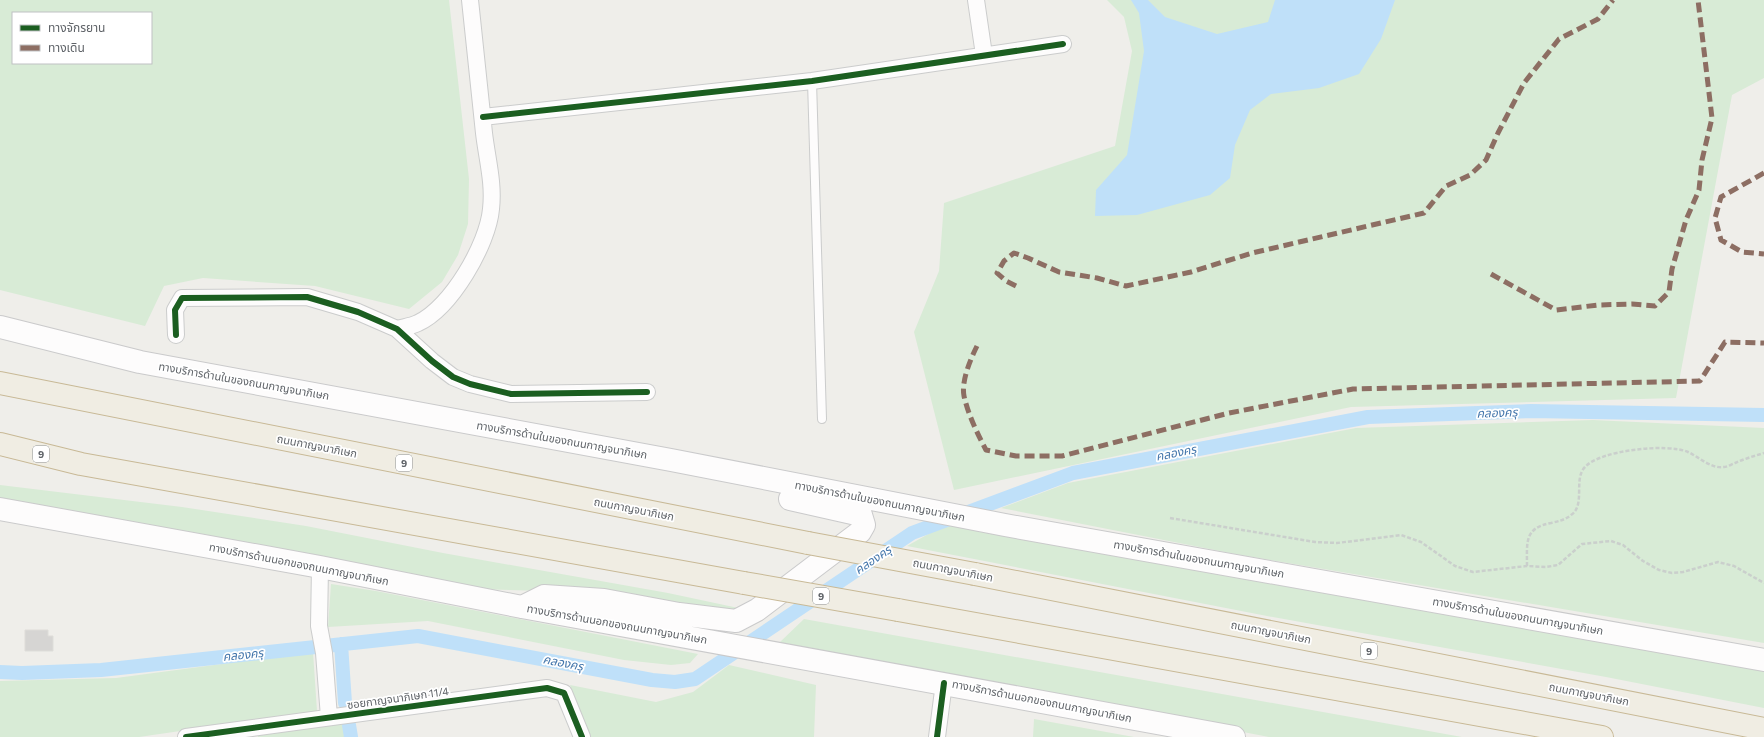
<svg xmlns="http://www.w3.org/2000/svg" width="1764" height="737" font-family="Commissioner,'Noto Sans Thai',sans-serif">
<rect width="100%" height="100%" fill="#efeeea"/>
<path fill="#d8ebd6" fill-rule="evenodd" d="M 0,0 L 449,0 L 469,179 L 468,224 L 458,255 L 442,282 L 409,309 L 315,286 L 203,278 L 164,286 L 145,326 L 0,290 ZM 13,13 L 151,13 L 151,63 L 13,63 Z
M 1107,0 L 1764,0 L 1764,78 L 1732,95 L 1676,398 L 1351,407 L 954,490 L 914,332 L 939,271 L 944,203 L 1115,146 L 1132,51 L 1124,17 Z
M 1593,420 L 1764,428 L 1764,643 L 1235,554 L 1001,508 L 1068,483 L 1356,428 Z
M 0,485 L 182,507 L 306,526 L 443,553 L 668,593 L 743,609 L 738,616 L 546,591 L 477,589 L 0,502 Z
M 948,523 L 1180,563 L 1764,671 L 1764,708 L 1606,677 L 1267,616 L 907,546 Z
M 331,584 L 376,591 L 698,654 L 690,663 L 671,665 L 624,660 L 428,621 L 328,627 Z
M 804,619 L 1462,737 L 1269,737 L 779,643 Z
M 313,652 L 317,711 L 139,737 L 0,737 L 0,681 L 116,678 Z
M 729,665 L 816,685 L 814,737 L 590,737 L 570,685 L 656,702 L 693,692 Z
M 1034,719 L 1134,737 L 1033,737 Z
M 344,722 L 347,737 L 258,737 L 258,734 Z"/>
<path fill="#bfe0f9" d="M 1131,0 L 1148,0 L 1165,17 L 1217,34 L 1268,22 L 1275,0 L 1395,0 L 1381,39 L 1359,74 L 1319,88 L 1271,94 L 1250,110 L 1235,145 L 1230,178 L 1210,195 L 1137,215 L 1095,216 L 1096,190 L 1127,155 L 1144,51 L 1139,13 Z"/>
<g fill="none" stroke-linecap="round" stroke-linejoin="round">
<path stroke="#bfe0f9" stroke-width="14" d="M 341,644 L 345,703
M 0,672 L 22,673 L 101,670 L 418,636 L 652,680 L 675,682 L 695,679 L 912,533 L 1073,473 L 1368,417 L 1531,411 L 1764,415
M 349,725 L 351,737"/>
</g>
<path fill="#d6d5d3" stroke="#deddd9" d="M 25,630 L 48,630 L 48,636 L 53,636 L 53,651 L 25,651 Z"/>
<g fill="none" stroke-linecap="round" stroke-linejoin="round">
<defs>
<path id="lane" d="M 812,81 L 822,419"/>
<path id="street" d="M 976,0 L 984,55
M 483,117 L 812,81 L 1063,44
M 397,329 C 404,327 412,326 418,323 C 451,308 488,244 491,209 C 494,183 487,159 484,133 C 479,89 475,44 470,0
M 176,335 L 175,310 L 182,298 L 307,297 L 358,312 L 397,329 L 432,361 L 453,377 L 470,384 L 511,394 L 647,392
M 320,567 L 319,626 L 324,653 L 329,717
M 186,737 L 547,688 L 564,693 L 582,737
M 937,737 L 944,683"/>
<path id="secondary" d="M 0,327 L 140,362 L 671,460 L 1005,525 L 1764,660
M 0,509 L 320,567 L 522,607 L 1234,737
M 522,607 L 544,596 L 604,600 L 679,614 L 736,621 L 757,610 L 860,532 L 864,525 L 861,515 L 790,499"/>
<path id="highway" d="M 0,383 L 808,543
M 0,444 L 81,464 L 744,583
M 975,574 L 1764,729
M 898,610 L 1602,737"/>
</defs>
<use href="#lane" stroke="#cbcccc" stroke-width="10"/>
<use href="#street" stroke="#cbcccc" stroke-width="18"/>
<use href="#secondary" stroke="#cacacb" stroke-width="24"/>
<use href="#highway" stroke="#c8b996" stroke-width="24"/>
<path stroke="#cacfcc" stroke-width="2.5" stroke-dasharray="4 2" stroke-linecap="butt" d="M 1170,518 L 1315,542 L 1337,543 L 1401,535 L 1421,542 L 1455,566 L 1473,572 L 1527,566 L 1546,567 L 1558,565 L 1582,544 L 1611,541 L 1623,545 L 1643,561 L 1659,570 L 1672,573 L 1683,572 L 1718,562 L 1734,566 L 1764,583
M 1527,566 C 1527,542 1524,528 1551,523 C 1559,521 1565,520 1571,515 C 1586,505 1573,479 1585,467 C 1600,450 1668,443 1688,452 C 1699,457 1711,469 1724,467 C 1727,467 1732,464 1735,463 C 1744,459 1754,456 1764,453"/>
<use href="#lane" stroke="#fdfcfc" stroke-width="8"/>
<use href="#street" stroke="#fdfcfc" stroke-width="16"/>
<use href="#secondary" stroke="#fdfcfc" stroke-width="22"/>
<use href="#highway" stroke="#f0ede3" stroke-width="22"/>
<defs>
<path id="highway-bridge" d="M 808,543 L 975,574
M 744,583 L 898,610"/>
</defs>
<use href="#highway-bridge" stroke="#c8b996" stroke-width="24" stroke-linecap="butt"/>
<use href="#highway-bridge" stroke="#f0ede3" stroke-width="22"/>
<path stroke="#8d6e63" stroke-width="5" stroke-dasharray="10 5" stroke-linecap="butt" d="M 1764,173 L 1721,197 L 1715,218 L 1721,240 L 1742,252 L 1764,254
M 1491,274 L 1556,310 L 1598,305 L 1632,304 L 1655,306 L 1669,292 L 1672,269 L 1686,220 L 1699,190 L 1702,160 L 1712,118 L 1698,0
M 1016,286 L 1006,281 L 997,273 L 1004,261 L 1014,253 L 1028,258 L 1059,272 L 1097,278 L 1126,286 L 1191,272 L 1252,253 L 1424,213 L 1446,186 L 1470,175 L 1486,160 L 1498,133 L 1524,83 L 1559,39 L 1598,19 L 1613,0
M 977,346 C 971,358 961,381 964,396 C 968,414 977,433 986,450 L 1016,456 L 1062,456 L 1229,413 L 1353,389 L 1700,381 L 1725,342 L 1764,343"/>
<defs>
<path id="cycleway" d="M 483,117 L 812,81 L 1063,44
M 176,335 L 175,310 L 182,298 L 307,297 L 358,312 L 397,329 L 432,361 L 453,377 L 470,384 L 511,394 L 647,392
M 186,737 L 547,688 L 564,693 L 582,737
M 937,737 L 944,683"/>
</defs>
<use href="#cycleway" stroke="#fff" stroke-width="8"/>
<use href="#cycleway" stroke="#1b5e20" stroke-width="6"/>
</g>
<g text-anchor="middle" stroke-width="3.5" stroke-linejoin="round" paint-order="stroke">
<g fill="#fff" stroke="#8f9295" stroke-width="1">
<rect x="33" y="446" width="16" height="16" rx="3"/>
<rect x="396" y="455" width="16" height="16" rx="3"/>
<rect x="813" y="588" width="16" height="16" rx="3"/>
<rect x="1361" y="643" width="16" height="16" rx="3"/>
</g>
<g font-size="10" font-weight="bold" fill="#5f6368">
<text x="41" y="458">9</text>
<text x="404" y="467">9</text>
<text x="821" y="600">9</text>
<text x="1369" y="655">9</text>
</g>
<g font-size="11" fill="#5f6368" stroke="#fff">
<text transform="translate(244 381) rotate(10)" y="4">ทางบริการด้านในของถนนกาญจนาภิเษก</text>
<text transform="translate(562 440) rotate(10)" y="4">ทางบริการด้านในของถนนกาญจนาภิเษก</text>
<text transform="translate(317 446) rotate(11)" y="4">ถนนกาญจนาภิเษก</text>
<text transform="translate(880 501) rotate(11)" y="4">ทางบริการด้านในของถนนกาญจนาภิเษก</text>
<text transform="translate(634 509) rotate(11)" y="4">ถนนกาญจนาภิเษก</text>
<text transform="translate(1199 559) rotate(10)" y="4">ทางบริการด้านในของถนนกาญจนาภิเษก</text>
<text transform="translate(299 564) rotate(11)" y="4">ทางบริการด้านนอกของถนนกาญจนาภิเษก</text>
<text transform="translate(953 570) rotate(11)" y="4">ถนนกาญจนาภิเษก</text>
<text transform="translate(1518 616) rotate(10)" y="4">ทางบริการด้านในของถนนกาญจนาภิเษก</text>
<text transform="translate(617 624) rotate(10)" y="4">ทางบริการด้านนอกของถนนกาญจนาภิเษก</text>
<text transform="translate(1271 632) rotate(11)" y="4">ถนนกาญจนาภิเษก</text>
<text transform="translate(1589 694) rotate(11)" y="4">ถนนกาญจนาภิเษก</text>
<text transform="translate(398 698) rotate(-8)" y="4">ซอยกาญจนาภิเษก 11/4</text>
<text transform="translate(1042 701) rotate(11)" y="4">ทางบริการด้านนอกของถนนกาญจนาภิเษก</text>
</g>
<g font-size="12" font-style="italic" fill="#4174aa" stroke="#fff">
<text transform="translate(1497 413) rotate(-2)" y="4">คลองครุ</text>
<text transform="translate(1176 453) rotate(-11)" y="4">คลองครุ</text>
<text transform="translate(873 560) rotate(-34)" y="4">คลองครุ</text>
<text transform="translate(243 655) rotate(-6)" y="4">คลองครุ</text>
<text transform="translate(563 663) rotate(11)" y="4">คลองครุ</text>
</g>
</g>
<rect x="12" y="12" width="140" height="52" fill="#ffffff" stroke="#bfc1c3"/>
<rect x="20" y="25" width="20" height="6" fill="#1b5e20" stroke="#bfc1c3"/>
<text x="48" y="32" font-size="12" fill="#5f6368">ทางจักรยาน</text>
<rect x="20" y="45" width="20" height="6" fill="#8d6e63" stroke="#bfc1c3"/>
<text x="48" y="52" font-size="12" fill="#5f6368">ทางเดิน</text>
</svg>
